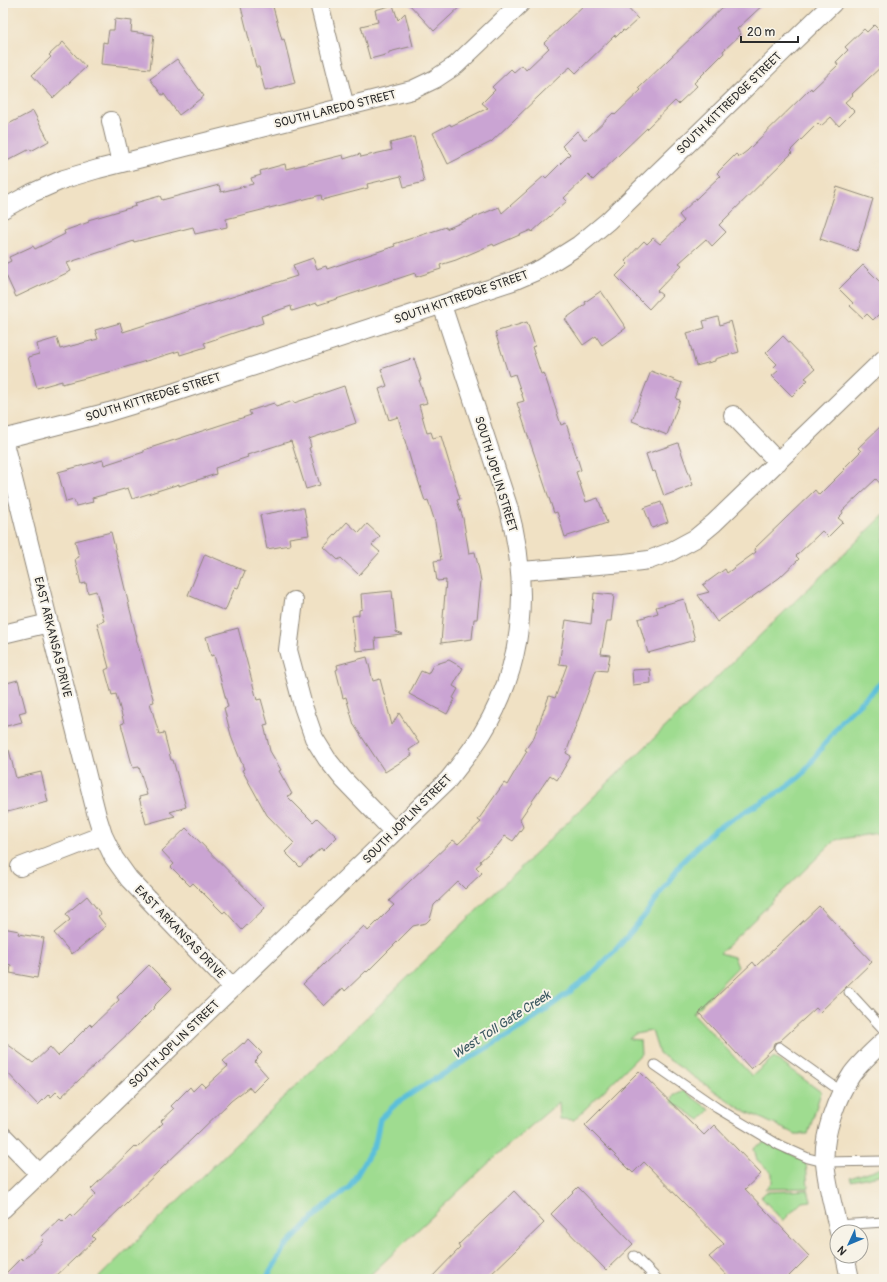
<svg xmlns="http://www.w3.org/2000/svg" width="887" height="1282" font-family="Pangolin,sans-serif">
<rect width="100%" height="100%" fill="#f7f3e8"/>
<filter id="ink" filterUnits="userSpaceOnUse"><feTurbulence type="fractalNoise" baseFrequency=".025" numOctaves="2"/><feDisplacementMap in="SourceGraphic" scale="8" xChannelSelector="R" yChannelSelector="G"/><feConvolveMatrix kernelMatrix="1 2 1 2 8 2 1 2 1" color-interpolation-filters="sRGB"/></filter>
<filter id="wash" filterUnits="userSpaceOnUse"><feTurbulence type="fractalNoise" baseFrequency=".012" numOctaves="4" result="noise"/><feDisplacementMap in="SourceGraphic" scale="16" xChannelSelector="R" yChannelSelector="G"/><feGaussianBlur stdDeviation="0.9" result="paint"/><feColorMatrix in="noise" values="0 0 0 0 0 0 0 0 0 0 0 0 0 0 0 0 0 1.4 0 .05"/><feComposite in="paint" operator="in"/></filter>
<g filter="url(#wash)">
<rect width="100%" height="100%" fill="#f0e1c4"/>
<path fill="#9fdc90" stroke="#65845e" d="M 884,515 L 884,832 L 835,840 L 720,953 L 734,957 L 738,967 L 693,1013 L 752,1076 L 774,1057 L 821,1092 L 808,1134 L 795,1134 L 741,1109 L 659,1053 L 652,1031 L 635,1034 L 629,1039 L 640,1040 L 641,1054 L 574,1120 L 560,1119 L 559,1102 L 497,1155 L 366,1279 L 97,1279 Z
M 684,1091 L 710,1110 L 700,1120 L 672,1102 L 673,1096 Z
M 766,1141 L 806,1162 L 808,1188 L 765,1189 L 772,1182 L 772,1173 L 757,1160 L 754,1148 Z
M 877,1169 L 884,1169 L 884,1174 L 851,1181 L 850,1178 Z
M 808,1190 L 811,1201 L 802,1202 L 783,1221 L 761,1197 L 766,1192 Z"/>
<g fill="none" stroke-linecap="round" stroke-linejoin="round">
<path stroke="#5cbfda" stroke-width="5.5" d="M 266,1279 L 285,1247 L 322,1209 L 349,1188 L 375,1144 L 380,1119 L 397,1103 L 421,1087 L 522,1027 L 587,979 L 614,952 L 645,915 L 682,862 L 714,830 L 782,790 L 802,775 L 841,721 L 884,680"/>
</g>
<g id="blocks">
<path fill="#caa4d3" d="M 240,3 L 272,3 L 282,40 L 284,39 L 295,83 L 265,91 L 259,67 L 256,67 Z
M 408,3 L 464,3 L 434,31 Z
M 586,3 L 623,3 L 638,19 L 625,31 L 623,30 L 616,37 L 615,35 L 576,73 L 570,67 L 563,73 L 491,142 L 448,164 L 433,133 L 450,124 L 451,126 L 488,108 L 482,103 L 495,90 L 492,87 L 511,69 L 514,72 L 522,65 L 526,70 L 549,48 L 544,43 Z
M 727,3 L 765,3 L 737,29 L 741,34 L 723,51 L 724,53 L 694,83 L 697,86 L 678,104 L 675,101 L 593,180 L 588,175 L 564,198 L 567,201 L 532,232 L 531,230 L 494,246 L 493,244 L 456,260 L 440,265 L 441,269 L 416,277 L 415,273 L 318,305 L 317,303 L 292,311 L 291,306 L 261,316 L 263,323 L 204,343 L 206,347 L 180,355 L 179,351 L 113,371 L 62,384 L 62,381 L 37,388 L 28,357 L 39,354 L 37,344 L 57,338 L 60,349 L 98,339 L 95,330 L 120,323 L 123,332 L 297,276 L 293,265 L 313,258 L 317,269 L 326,266 L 327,269 L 395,246 L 394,244 L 446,227 L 446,229 L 499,207 L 502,213 L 544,176 L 546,178 L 570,154 L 562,146 L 577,131 L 584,139 L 586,139 L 613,113 L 615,115 L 641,90 L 639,88 Z
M 393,5 L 398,20 L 405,13 L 413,46 L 389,52 L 389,54 L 370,59 L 361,26 L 378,22 L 375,10 Z
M 115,19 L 132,21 L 131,32 L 154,35 L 150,69 L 101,64 L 103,42 L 107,43 L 109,30 L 114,30 Z
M 874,25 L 884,35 L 884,64 L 852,94 L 853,95 L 845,102 L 854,111 L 839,126 L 831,117 L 821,126 L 818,123 L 790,151 L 792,153 L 721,223 L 719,225 L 726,232 L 712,246 L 706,239 L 679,263 L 682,265 L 657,291 L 662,295 L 649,309 L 616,276 L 628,264 L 625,261 L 644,241 L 647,244 L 653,238 L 660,244 L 684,221 L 679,215 L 720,176 L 717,173 L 736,154 L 739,157 L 747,151 L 811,88 L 812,90 L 838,65 L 836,62 L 848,50 L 845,47 L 864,29 L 867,32 Z
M 63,42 L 86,67 L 53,98 L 32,75 L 51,57 L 49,55 Z
M 177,59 L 204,96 L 179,115 L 164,94 L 162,95 L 150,79 Z
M 33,111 L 49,141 L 31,151 L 30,149 L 7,161 L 3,152 L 3,127 Z
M 414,137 L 424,182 L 404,187 L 401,176 L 367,184 L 368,188 L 322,200 L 321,195 L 226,219 L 227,227 L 195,234 L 193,227 L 134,242 L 134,241 L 67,263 L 71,271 L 16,297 L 3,269 L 3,265 L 11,261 L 9,257 L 33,246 L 35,249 L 65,234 L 64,231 L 89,222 L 88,220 L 136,206 L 135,203 L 160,196 L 162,200 L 219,185 L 221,192 L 253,184 L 251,178 L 261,175 L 260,171 L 285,164 L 286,169 L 343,155 L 344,159 L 360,154 L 361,157 L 392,150 L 390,143 Z
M 837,187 L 873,199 L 857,251 L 820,239 Z
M 863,265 L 884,286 L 884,309 L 873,320 L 867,314 L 863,318 L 850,306 L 853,303 L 839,289 Z
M 601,291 L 626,328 L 602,345 L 596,336 L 583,345 L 565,319 L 586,304 L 585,302 Z
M 718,317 L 720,325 L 731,321 L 739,352 L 715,359 L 715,361 L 696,366 L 687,333 L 705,328 L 703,321 Z
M 527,322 L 535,346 L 532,347 L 541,374 L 544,373 L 561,425 L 566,423 L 581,470 L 576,472 L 586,502 L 598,498 L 607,523 L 565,537 L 557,512 L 554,513 L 517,403 L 524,401 L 515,374 L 509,376 L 495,332 Z
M 783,336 L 815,369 L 805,378 L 808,380 L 792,396 L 772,376 L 778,371 L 774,367 L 777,364 L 766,353 Z
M 414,358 L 421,380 L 419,380 L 427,403 L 419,405 L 427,433 L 431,432 L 433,438 L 441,436 L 460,499 L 457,500 L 463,518 L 469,553 L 475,552 L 479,570 L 481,581 L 477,619 L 474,619 L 472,639 L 441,643 L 446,580 L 437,581 L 434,561 L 441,560 L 435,522 L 428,500 L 425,501 L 414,468 L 413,468 L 398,417 L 389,420 L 379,389 L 387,386 L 381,369 Z
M 651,371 L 682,383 L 676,399 L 680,400 L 667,435 L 632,421 Z
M 344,386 L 356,423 L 309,439 L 311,447 L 309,448 L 320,485 L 306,489 L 291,441 L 247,455 L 248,457 L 215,468 L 216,474 L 179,486 L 179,484 L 132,499 L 128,488 L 92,498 L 93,502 L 76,506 L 74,500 L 66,502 L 58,472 L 103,460 L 104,465 L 144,452 L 144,450 L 251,415 L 249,411 L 274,403 L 276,407 L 293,401 L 294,403 Z
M 884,423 L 884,488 L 876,479 L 842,511 L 843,513 L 838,518 L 843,522 L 828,537 L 822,531 L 821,532 L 796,556 L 799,559 L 779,578 L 717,622 L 698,595 L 709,592 L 703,585 L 725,569 L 727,573 L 756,552 L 754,549 L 815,490 L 819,495 L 844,470 L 843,469 L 861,451 L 858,448 Z
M 678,443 L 693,485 L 664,496 L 655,471 L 652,472 L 646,454 Z
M 661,502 L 668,522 L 652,528 L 644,508 Z
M 298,508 L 304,508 L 309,535 L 289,538 L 290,545 L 267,549 L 260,515 Z
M 347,522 L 359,533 L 367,524 L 380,536 L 372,545 L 380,552 L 359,575 L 341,558 L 338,560 L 324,547 Z
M 111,532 L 137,638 L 136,638 L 154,702 L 150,703 L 159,734 L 164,733 L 171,760 L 173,760 L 186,807 L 170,812 L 175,816 L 146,824 L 139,797 L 147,795 L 139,767 L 133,768 L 121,724 L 124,723 L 116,694 L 112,695 L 105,670 L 109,668 L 97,623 L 104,621 L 96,591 L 88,593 L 86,583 L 81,584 L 75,559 L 79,557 L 75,541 Z
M 205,554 L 245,571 L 238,588 L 235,587 L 225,611 L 188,595 Z
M 392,591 L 396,632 L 403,635 L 375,638 L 376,649 L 356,651 L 352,616 L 359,615 L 359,610 L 362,609 L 361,594 Z
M 594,593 L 614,595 L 611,621 L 607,621 L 601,654 L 610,655 L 607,671 L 596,670 L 566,753 L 571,756 L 557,780 L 550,775 L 520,819 L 523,827 L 513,841 L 505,836 L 498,845 L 480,861 L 481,863 L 476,867 L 482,873 L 465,889 L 458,882 L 434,905 L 430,919 L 426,923 L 413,926 L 367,972 L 366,971 L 345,991 L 343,988 L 324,1006 L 303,984 L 364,926 L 368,931 L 394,905 L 389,901 L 453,840 L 458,844 L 481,822 L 478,820 L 504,783 L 507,785 L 527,751 L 525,750 L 534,737 L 549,696 L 555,698 L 567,665 L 559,664 L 566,620 L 591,624 Z
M 684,599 L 695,640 L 648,653 L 638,619 L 658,613 L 656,607 Z
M 238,628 L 257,700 L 261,699 L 268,724 L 264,725 L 270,751 L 281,770 L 279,771 L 292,794 L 287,796 L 313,822 L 317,818 L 337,837 L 323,851 L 321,848 L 300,867 L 285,852 L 294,843 L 267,815 L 242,770 L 244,769 L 232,739 L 224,708 L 228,707 L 214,655 L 211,656 L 206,637 Z
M 367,657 L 373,681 L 380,679 L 392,725 L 399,713 L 419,743 L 409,750 L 412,755 L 385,772 L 354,725 L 346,697 L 343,698 L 336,670 L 338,669 L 337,665 Z
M 449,660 L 463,668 L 453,686 L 458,689 L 453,698 L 455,699 L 447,714 L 409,694 L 421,671 L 428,674 L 433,665 Z
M 650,669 L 651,683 L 633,685 L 632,670 Z
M 18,680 L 26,711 L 19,713 L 22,722 L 3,727 L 3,684 Z
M 9,750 L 16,778 L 41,772 L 48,802 L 3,813 L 3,751 Z
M 186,828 L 265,908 L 242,930 L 225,911 L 223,913 L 193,883 L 190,886 L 171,867 L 174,864 L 162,851 Z
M 87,896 L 101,914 L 98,916 L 106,926 L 72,954 L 54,933 L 70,920 L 66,914 Z
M 819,906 L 872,962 L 820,1012 L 816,1008 L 780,1041 L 774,1043 L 773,1048 L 751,1069 L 699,1013 L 753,962 L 756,966 Z
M 3,928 L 19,931 L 18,934 L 44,938 L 37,978 L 10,973 L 11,965 L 3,963 Z
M 149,965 L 172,988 L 153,1007 L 154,1008 L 132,1030 L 61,1097 L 56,1092 L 51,1097 L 49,1094 L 38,1105 L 3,1068 L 3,1041 L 33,1063 L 50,1047 L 58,1056 L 90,1024 L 92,1026 L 119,1000 L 117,997 Z
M 248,1039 L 262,1053 L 257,1058 L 258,1059 L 255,1062 L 268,1077 L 253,1092 L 249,1087 L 231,1101 L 92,1236 L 95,1239 L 53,1279 L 3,1279 L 3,1276 L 21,1258 L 23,1260 L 44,1240 L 41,1237 L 60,1219 L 63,1222 L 71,1214 L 73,1216 L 96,1194 L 91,1189 L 135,1146 L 137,1148 L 163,1123 L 161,1121 L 174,1109 L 171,1106 L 190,1087 L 193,1091 L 201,1083 L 205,1087 L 228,1066 L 223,1061 L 243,1043 L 244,1044 Z
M 639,1071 L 704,1135 L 714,1125 L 761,1174 L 745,1189 L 809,1256 L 786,1279 L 730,1279 L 709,1257 L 724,1244 L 644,1162 L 633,1173 L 585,1125 Z
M 578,1187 L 633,1244 L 606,1270 L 551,1214 Z
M 514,1191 L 544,1223 L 486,1279 L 430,1279 L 460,1248 L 458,1245 Z"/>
</g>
</g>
<g filter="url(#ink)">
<use href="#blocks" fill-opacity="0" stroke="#8e8678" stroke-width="1"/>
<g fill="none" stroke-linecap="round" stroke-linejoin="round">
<defs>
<path id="lane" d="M 849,992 L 884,1030
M 779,1047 L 842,1092
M 655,1065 L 717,1108 L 779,1145 L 808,1158 L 824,1162 L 884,1161
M 838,1225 L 884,1222
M 634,1256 L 657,1279"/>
<path id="street" d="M 319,3 L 345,107
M 111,121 L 121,163
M 3,209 L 32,193 L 64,179 L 98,169 L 412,90 L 435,79 L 456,65 L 521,3
M 733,415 L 778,462
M 3,439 L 109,412 L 175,392 L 513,281 L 541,269 L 579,245 L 608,221 L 833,3
M 3,439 L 97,816 L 103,835 L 114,858 L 129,879 L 233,988
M 521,571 L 625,563 L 649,560 L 670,552 L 696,538 L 714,523 L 884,359
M 294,601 L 288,650 L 303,706 L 314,738 L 327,759 L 343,779 L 394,832
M 3,634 L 49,623
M 20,867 L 103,835
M 3,1136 L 40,1174
M 3,1209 L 448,780 C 460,765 472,750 482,734 C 526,662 530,585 508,506 L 442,305
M 839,1232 C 834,1209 827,1186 825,1163 C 822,1136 837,1096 852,1074 C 861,1062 873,1051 884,1041
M 845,1256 L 850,1279"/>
</defs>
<use href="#lane" stroke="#8e8678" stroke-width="11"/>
<use href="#street" stroke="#8e8678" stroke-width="20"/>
<use href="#lane" stroke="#fff" stroke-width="9"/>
<use href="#street" stroke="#fff" stroke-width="18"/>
</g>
</g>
<g text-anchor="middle" stroke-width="4" stroke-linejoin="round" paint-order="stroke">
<g font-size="12" fill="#2b2b2b" stroke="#f7f3e8">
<text transform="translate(729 103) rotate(-44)" y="4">SOUTH KITTREDGE STREET</text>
<text transform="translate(335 109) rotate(-14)" y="4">SOUTH LAREDO STREET</text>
<text transform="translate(461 297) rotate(-19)" y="4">SOUTH KITTREDGE STREET</text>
<text transform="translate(153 397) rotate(-17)" y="4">SOUTH KITTREDGE STREET</text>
<text transform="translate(496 474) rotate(73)" y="4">SOUTH JOPLIN STREET</text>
<text transform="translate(53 637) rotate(76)" y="4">EAST ARKANSAS DRIVE</text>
<text transform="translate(407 819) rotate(-45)" y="4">SOUTH JOPLIN STREET</text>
<text transform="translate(180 932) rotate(46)" y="4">EAST ARKANSAS DRIVE</text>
<text transform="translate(174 1044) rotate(-44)" y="4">SOUTH JOPLIN STREET</text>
</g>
<g font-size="13" font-style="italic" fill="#3a5760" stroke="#f7f3e8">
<text transform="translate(501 1024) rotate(-33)" y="5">West Toll Gate Creek</text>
</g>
</g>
<rect width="887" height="1282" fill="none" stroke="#f7f3e8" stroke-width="16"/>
<g transform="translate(849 1244) rotate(226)"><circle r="19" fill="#f7f3e8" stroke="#a5a39c"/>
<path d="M0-3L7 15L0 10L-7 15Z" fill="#1f6fb2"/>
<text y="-6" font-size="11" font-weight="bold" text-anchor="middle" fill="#2b2b2b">N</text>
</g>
<path d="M741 36v6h57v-6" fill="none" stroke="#2b2b2b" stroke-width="2"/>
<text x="747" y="36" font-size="12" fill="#2b2b2b" stroke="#f7f3e8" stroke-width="3" paint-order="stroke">20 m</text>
</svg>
